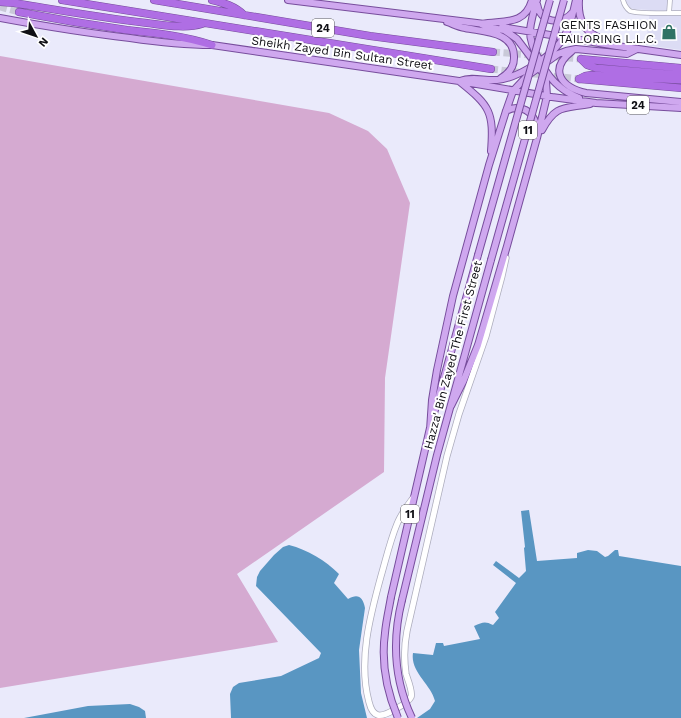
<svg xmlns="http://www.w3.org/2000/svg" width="681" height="718" font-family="'Work Sans',sans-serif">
<rect width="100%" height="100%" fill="#eaeafb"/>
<path fill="#dcdcf4" d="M 625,0 L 668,0 L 667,16 L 681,16 L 681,50 L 646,45 L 650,10 L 634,9 L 628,7 L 626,4 Z"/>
<path fill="#d5aad1" d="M 0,56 L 329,113 L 368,131 L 387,149 L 410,203 L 385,378 L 384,472 L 237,574 L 278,642 L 0,688 Z"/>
<path fill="#5996c2" d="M 529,510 L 537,561 L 577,558 L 577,553 L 588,550 L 597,551 L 605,557 L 608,556 L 615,550 L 618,550 L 619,556 L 681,566 L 681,718 L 417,718 L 430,709 L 435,701 C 431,684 410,672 413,653 L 433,655 L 436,643 L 443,643 L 444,646 L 480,639 L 474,626 C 483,622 485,621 493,625 L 499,618 L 495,612 L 516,583 L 493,565 L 496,561 L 519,578 L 526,571 L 524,548 L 525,547 L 521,511 Z
M 289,545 C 308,550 325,560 339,574 L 334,583 L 348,599 C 358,593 363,597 365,608 L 359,650 L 361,693 L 367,718 L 231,718 L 230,694 L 233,687 L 239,683 L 281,676 L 319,658 L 321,653 L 256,586 L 257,577 L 260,571 L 274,555 L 283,547 Z
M 130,704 L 139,707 L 145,711 L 146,718 L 24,718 L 88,706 Z"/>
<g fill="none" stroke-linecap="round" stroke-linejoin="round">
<path stroke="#c9c9d8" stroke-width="7" stroke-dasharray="7 3.5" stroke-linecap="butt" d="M 0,7 L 19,12
M 493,52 L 581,59
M 491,69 L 579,79"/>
<defs>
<path id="street" d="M 623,0 C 624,4 626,8 630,11 C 637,14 671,13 681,13
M 669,13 L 670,0"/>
<path id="secondary" d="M 413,498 C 407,506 401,514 397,524 C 390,541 386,559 381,576 C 370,616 358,661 369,702 C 373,718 380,718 394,710 C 399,707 408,703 411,697 C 413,692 408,680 406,674 C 404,660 404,646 407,631 L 447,456 L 459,414 L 486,336 L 502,276 L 506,258"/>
<path id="primary" d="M 288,0 L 485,24
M 537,0 C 534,10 531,20 530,30 C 529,47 547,77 560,87 C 566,92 572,95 579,98
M 579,0 C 578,15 581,29 596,36 C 602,39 608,41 614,44
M 537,4 C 540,23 561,26 573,12
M 0,18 C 43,26 86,33 130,38 C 157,42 184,45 212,45 L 459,81 L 552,97 L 596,103 L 681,108
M 447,22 C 453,24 458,27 465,28 C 483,32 515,31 514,58 C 514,67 508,74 501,78
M 482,24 C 503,20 525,26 532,0
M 502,27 L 617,46 L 681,55
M 572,51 C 548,70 561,87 586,93 L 681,102
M 460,81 C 473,76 484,81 497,80 C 519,78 555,55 565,35 C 571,25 573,12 576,0
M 460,82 C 490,106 494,112 491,151
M 506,111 C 516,105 529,108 534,119 C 536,123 537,128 537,133
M 542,130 C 556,104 564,109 590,104
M 451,406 L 463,382 L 478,345 L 507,246 L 537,138 L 547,96 L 546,81 L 542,72 L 517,39 L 510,34 L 504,30 L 490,28 L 481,24
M 433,417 L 478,255
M 430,430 L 432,400 L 437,370 L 453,296 L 489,165 L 506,111 L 513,91 L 527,76 L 558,54 L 566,51 L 576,49 L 586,50 L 627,54 L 637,49
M 391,597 L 430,428
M 402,600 L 437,455 L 491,260"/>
<path id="highway" d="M 62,0 L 491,69
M 154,0 L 370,36 L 493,52
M 212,0 C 224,3 235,6 244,15
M 0,2 L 14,3 C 58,10 103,18 147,23 C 164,25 186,29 202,24
M 19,12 C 55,19 91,25 127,30 C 156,33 184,36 212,45
M 581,59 L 587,65 L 596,68 L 681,75
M 581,59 L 681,68
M 579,79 L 585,76 L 591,75 L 681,80
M 579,79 L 681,88"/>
</defs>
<use href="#street" stroke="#acacbc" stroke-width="5.5"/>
<use href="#secondary" stroke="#acacbc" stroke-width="7"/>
<use href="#primary" stroke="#774d9c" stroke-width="8"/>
<use href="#highway" stroke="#774d9c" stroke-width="8"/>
<use href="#street" stroke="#fff" stroke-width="4"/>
<use href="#secondary" stroke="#fff" stroke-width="5.5"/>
<use href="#primary" stroke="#cfa8ef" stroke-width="6"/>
<use href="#highway" stroke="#af6ee4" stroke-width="7"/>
<defs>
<path id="primary-bridge" d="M 478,255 L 550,0
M 491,260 L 564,0
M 391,597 C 389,609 386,621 385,633 C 381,662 387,692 398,718
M 402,600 C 392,640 394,680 412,718"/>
</defs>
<use href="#primary-bridge" stroke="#774d9c" stroke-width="8" stroke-linecap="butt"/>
<use href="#primary-bridge" stroke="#cfa8ef" stroke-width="6"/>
</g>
<defs>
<symbol id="shop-bare" viewBox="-9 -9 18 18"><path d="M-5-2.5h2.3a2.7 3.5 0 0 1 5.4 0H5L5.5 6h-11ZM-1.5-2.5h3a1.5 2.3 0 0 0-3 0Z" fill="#2f7264" stroke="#fff" stroke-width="2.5" paint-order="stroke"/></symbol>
</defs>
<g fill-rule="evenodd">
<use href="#shop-bare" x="658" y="21" width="22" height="22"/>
</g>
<g text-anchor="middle" stroke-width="4" stroke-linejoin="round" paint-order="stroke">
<g fill="#fff" stroke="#58585b" stroke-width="1">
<rect x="312" y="19" width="22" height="18" rx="3"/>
<rect x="627" y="96" width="22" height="18" rx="3"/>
<rect x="519" y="121" width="18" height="18" rx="3"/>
<rect x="401" y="505" width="18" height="18" rx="3"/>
</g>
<g font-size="11" font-weight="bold" fill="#101015">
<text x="323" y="32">24</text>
<text x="638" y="109">24</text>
<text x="528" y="134">11</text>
<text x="410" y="518">11</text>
</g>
<g font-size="12" fill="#101015" stroke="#fff" text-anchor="end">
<text x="657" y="29">GENTS FASHION<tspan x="657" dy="14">TAILORING L.L.C.</tspan></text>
</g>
<g font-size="12" fill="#101015" stroke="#fff">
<text transform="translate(342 53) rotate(8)" y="4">Sheikh Zayed Bin Sultan Street</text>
<text transform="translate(453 355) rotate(-75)" y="4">Hazza' Bin Zayed The First Street</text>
</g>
</g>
<g transform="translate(36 36) rotate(130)" stroke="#ffffff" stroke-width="3" paint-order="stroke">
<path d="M0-3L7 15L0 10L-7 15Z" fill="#101015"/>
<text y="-6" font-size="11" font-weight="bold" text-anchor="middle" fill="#101015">N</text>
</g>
</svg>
